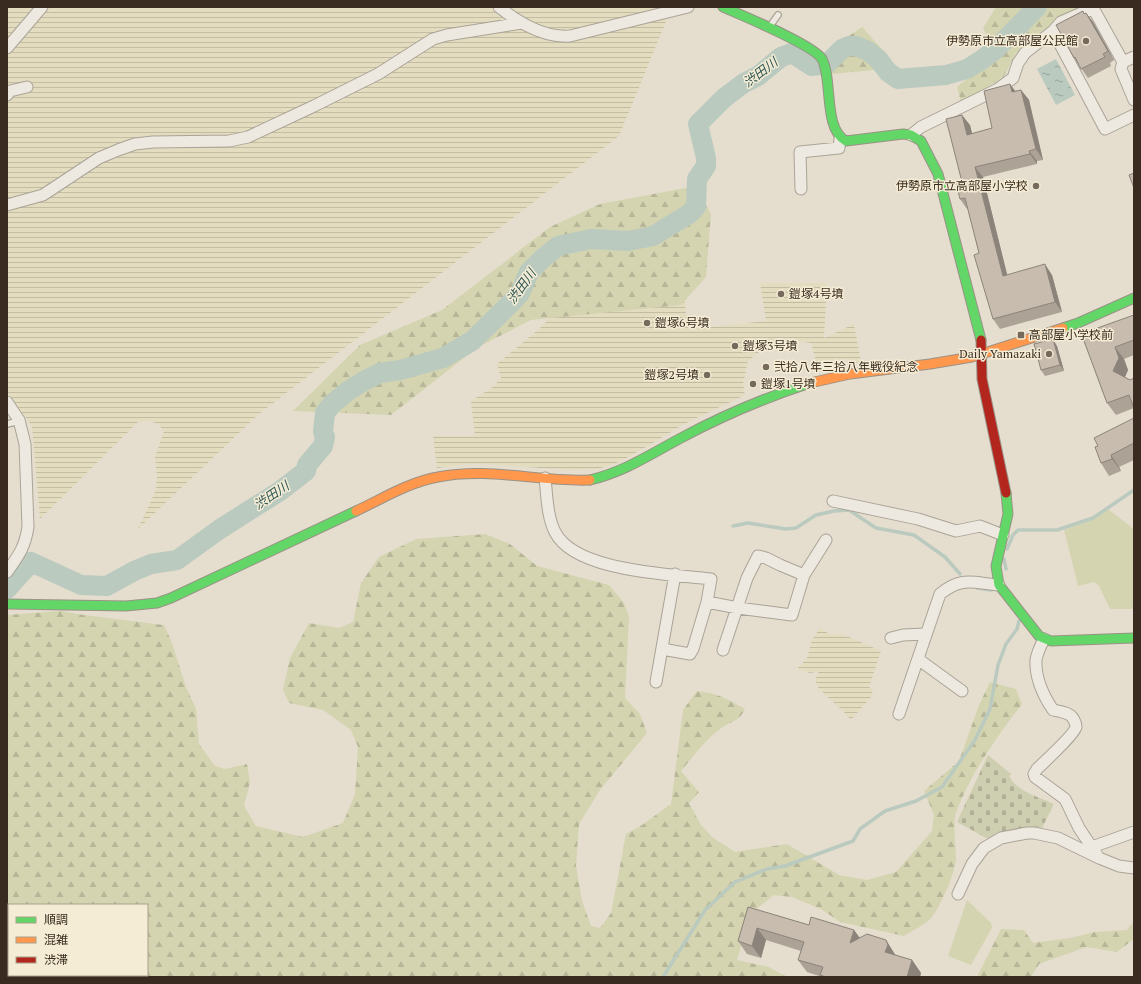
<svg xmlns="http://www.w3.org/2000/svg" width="1141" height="984" font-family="'PT Serif','Noto Sans JP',serif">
<defs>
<pattern id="farmland-rules" width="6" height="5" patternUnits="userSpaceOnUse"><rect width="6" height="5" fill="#e4dcbf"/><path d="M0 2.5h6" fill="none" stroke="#c4bda4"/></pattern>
<pattern id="forest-firs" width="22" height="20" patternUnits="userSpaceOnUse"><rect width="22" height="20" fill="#d4d4b1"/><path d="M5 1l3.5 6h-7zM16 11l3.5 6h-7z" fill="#b7b698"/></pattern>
<pattern id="cemetery-stones" width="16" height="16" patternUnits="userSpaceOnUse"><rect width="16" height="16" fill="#ceceb0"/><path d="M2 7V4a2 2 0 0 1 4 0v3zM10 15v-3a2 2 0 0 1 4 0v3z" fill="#b2b197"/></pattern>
<pattern id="water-ripples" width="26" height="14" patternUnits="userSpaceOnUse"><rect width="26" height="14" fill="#bacabf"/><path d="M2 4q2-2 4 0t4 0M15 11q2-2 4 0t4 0" fill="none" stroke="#98a49b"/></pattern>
</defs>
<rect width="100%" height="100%" fill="#e5dece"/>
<path fill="url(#farmland-rules)" d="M 7,7 L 672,7 L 619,136 L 259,414 L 138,529 L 156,490 L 157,477 L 155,457 L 164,431 L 158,424 L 150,421 L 138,422 L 40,519 L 32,426 L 7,392 Z
M 760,283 L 827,283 L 824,338 L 854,324 L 861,362 L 852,363 L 849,359 L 847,359 L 817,364 L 811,343 L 776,338 L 748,361 L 743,384 L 745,395 L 684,424 L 653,443 L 619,462 L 598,469 L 572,470 L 484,464 L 467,464 L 437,468 L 433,436 L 475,436 L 471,401 L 493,387 L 501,378 L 497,364 L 540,328 L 562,306 L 683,289 L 688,329 L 766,321 Z
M 820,628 L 831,635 L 842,634 L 881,651 L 869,687 L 873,690 L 871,697 L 851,720 L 843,711 L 819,689 L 816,683 L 816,677 L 819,671 L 810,673 L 797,669 L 807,658 L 812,640 Z"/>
<path fill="url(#forest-firs)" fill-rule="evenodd" d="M 996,7 L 1102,7 L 1053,23 L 1016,53 L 1003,78 L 961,102 L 957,87 L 970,76 L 998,58 L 983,28 Z
M 862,27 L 890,58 L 874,70 L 832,74 L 827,51 Z
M 696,186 L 711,214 L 706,277 L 681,305 L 531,320 L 478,347 L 391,415 L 293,411 L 360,345 L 442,310 L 550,227 L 600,204 Z
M 485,534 L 510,544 L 537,566 L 609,585 L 624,603 L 629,617 L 625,698 L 640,714 L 647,733 L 600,790 L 579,824 L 576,866 L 582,901 L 591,926 L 600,928 L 611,913 L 626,834 L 642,825 L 671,804 L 683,710 L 697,691 C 717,693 728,699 745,709 C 739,723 729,721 719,730 C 704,741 693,757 681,771 L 699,792 L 689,803 L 701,825 L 712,837 L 735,852 L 787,844 L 839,875 L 867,880 L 896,872 L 932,831 L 934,815 L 924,791 L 959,761 L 979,705 L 990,682 L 1016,689 L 1022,704 C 997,737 972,771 957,810 C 952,821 956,845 956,858 C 956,871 939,911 930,919 C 923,926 913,930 904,936 L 840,922 L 821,909 L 792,897 L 774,895 L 750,914 L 737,960 L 769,967 L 787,977 L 7,977 L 7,615 L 61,611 L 84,615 L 164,625 L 172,643 L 186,687 L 196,709 L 199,744 L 215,766 L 225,769 L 247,764 L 250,782 L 244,806 L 256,826 L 303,837 L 343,823 L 355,794 L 358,747 L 351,730 L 323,710 L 289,703 L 283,690 L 290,658 L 309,623 L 339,628 L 353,622 L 361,583 L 379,557 L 416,539 ZM 9,905 L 147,905 L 147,975 L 9,975 Z
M 1134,921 L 1134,939 L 1117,952 L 1086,947 L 1039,964 L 1031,977 L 977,977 L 1001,929 L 1024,930 L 1033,943 L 1070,938 L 1095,932 L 1127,930 Z"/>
<path fill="url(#cemetery-stones)" d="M 988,755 L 1011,774 L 1009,776 C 1017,792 1040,797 1054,804 L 1041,830 L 1033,828 L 998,832 L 988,839 L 957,822 Z"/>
<path fill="#d4d4b1" d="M 1108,509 L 1134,529 L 1134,609 L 1110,609 L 1099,586 L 1094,582 L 1078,586 L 1064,530 L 1094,519 Z
M 967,900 L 991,923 L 992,928 L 971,965 L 948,956 Z"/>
<path fill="url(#water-ripples)" d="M 1056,59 L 1075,95 L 1056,105 L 1037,69 Z"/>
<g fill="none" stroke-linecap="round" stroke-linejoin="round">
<path stroke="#bacabf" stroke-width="3.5" d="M 733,526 L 748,523 L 786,529 L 796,528 L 816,515 L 834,511 L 849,510 L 876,528 L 914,535 L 945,557 L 960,574
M 1007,549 L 1013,535 L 1018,530 L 1057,530 L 1093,518 L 1134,490
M 1004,559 L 1006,569
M 977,588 L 991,590
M 663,977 L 705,910 L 735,882 L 767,869 L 785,866 L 853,841 L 860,829 L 885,811 L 916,801 L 942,787 L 975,740 L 990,709 L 998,665 L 1006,644 L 1017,629 L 1019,621"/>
<path stroke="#bacabf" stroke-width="20" d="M 7,589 L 31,562 L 81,585 L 107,586 L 134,571 L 151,564 L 177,560 L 220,529 L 280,491 L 306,471 L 307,465 L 323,446 L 325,437 L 323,432 L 325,413 L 332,404 L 348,391 L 364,381 L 380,373 L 400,370 L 443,358 L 472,341 L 512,302 L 520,293 L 529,272 L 542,259 L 558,246 L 591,239 L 628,241 L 653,236 L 689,214 L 696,207 L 697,179 L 706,166 L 706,158 L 698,124 L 724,98 L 744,83 L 758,76 L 781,57 L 792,53 L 812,66 L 827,64 L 842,49 L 849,46 L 856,46 L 868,51 L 878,59 L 888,72 L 898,79 L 946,75 L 967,69 L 980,61 L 995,50 L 1037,7"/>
<defs>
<path id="lane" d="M 770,26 L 778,15
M 7,424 L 20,421"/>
<path id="street" d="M 499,7 C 519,23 544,38 570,36 L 688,7
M 1053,31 L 1105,129 L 1134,115
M 7,48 L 42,7
M 1134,57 L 1123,62 L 1121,69 L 1134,100
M 7,95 L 10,91 L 27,87
M 911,135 L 921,127 L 998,89 L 1013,78 L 1018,63 L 1025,53 L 1053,31 L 1061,22 L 1093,8 L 1123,62
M 801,189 L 800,152 L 839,148 L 840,138
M 7,205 L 43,195 L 99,158 L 118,150 L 135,144 L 153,142 L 229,141 L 248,137 L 314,106 L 378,74 L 433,39 L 447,35 L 522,23
M 7,402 L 19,420 L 25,444 L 28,527 C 25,547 19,555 7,572
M 545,478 C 547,496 547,516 555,532 C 575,572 672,574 711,579 L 707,602 L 693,649 L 690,654 L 662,649
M 833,501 L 918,519 L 956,531 L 980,526 L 1003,535
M 707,602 L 738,608 L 792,615 L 804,575 L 826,540
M 891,638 L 903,635 L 925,634
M 1044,639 C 1041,645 1037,653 1036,660 C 1035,678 1043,695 1053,710 C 1058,711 1064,712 1068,714 C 1073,716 1076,723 1076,727 C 1074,735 1044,762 1037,769 L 1034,774 L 1035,777 L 1065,799 L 1079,828 L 1099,858
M 723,650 L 747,578 L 758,556 L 766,558 L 780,565 L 804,575
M 918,659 L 962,691
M 656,682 L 675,574
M 899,714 L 940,594 C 962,576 973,583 999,585
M 1092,847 L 1134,832
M 958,894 L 972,864 L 984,848 L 1001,838 L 1027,833 L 1034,833 L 1058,838 L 1099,858 L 1119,866 L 1134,868"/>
<path id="fast" d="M 723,7 C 741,15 814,45 822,59 C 833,80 823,129 846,141 L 903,134 L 911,135 L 921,141 L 938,174 L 981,340
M 1063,328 L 1078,323 L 1134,298
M 590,480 C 626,471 649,455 681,438 C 720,417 767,397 810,383
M 1006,493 L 1008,514 L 996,566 L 999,585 L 1039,636 L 1051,641 L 1134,638
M 7,604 L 126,606 L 157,603 L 171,598 L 356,511"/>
<path id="slow" d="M 810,383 L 850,374 L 930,364 L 972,357 L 1063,328
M 356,511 C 382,499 409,482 438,477 C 488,467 540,482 590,480"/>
<path id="jam" d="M 981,340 L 982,379 L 1006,493"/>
</defs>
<use href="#lane" stroke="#aaa397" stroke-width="8"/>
<use href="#street" stroke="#aaa397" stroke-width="13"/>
<use href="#fast" stroke="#9a9287" stroke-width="11"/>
<use href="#slow" stroke="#9a9287" stroke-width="11"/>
<use href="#jam" stroke="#9a9287" stroke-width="11"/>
<use href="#lane" stroke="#ede9e0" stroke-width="5.5"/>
<use href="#street" stroke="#ede9e0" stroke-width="11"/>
<use href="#fast" stroke="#63d668" stroke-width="9"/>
<use href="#slow" stroke="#ff974d" stroke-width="9"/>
<use href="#jam" stroke="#b3261e" stroke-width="9"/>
</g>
<path fill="#aca296" d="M 1085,13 L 1086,13 L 1093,22 L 1114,60 L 1110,63 L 1111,66 L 1088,78 L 1074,58 Z
M 1010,84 L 1015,91 L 1021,90 L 1029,100 L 1043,160 L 1037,161 L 1037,164 L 983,177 L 1007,275 L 1052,275 L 1062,312 L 1000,329 L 993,319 L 979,253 L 968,209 L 967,209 L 960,199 L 970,125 L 972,134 L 992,128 Z
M 1134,315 L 1134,355 L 1124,359 L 1128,370 L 1125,377 L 1134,408 L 1116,415 L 1107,403 L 1084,341 Z
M 1057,346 L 1064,371 L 1045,376 L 1041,370 Z
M 1134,418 L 1134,460 L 1119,467 L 1121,471 L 1109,476 L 1101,463 L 1098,446 Z
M 748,907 L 809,925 L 854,930 L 859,938 L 886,940 L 894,953 L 896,955 L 912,960 L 921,973 L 920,977 L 822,977 L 807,972 L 798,960 L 801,951 L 766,940 L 761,958 L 747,954 L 738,941 Z"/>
<path fill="#8c847a" d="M 1086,13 L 1093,22 L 1114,60 L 1108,51 Z
M 1010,84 L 1018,95 L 1012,92 Z
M 1021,90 L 1029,100 L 1043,160 L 1036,149 Z
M 962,115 L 970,125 L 975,145 L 967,135 Z
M 1029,151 L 1037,161 L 1037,164 L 1030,154 Z
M 975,167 L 983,177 L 1010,286 L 1003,276 Z
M 1045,264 L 1052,275 L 1062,312 L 1055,302 Z
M 1053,339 L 1057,346 L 1064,371 L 1060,365 Z
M 1115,347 L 1124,359 L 1128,370 L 1122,384 L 1113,371 Z
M 1111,455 L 1119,467 L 1121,471 L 1112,459 Z
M 757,928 L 766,940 L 761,958 L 752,946 Z
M 854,930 L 863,942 L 850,943 Z
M 886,940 L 894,953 L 896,957 L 885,952 Z
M 912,960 L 921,973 L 920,977 L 907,977 Z"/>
<path fill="#c8bcaf" stroke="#8c847a" d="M 1083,11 L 1084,14 L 1086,13 L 1108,51 L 1103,54 L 1105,57 L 1081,69 L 1075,57 L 1074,58 L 1056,25 Z
M 1010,84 L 1012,92 L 1021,90 L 1036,149 L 1029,151 L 1030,154 L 975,167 L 1003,276 L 1045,264 L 1055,302 L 993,319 L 974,255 L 979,253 L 965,198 L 960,199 L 956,183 L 962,182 L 946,119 L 962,115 L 967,135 L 992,128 L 984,91 Z
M 1134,173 L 1134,188 L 1129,175 Z
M 1134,315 L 1134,340 L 1115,347 L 1119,358 L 1113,371 L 1130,380 L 1134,378 L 1134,408 L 1129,395 L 1107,403 L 1084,341 L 1084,336 L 1089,331 Z
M 1053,339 L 1060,365 L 1041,370 L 1034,344 Z
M 1134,418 L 1134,443 L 1111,455 L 1112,459 L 1101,463 L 1095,447 L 1098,446 L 1094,438 Z
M 748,907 L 809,925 L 811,917 L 854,930 L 850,943 L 867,934 L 886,940 L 888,945 L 885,952 L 912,960 L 907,977 L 826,977 L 820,975 L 823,967 L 798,960 L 804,942 L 757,928 L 752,946 L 738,941 Z"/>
<g fill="#756a5c" stroke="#f5ecd5" stroke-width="1.5">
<circle cx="1086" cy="41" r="4"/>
<circle cx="1036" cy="186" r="4"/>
<circle cx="781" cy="294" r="4"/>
<circle cx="647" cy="323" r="4"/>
<rect x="1017" y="331" width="8" height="8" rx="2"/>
<circle cx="735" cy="346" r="4"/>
<circle cx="1049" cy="354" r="4"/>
<circle cx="766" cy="367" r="4"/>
<circle cx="707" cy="375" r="4"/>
<circle cx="753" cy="384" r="4"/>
</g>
<g text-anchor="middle" stroke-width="3" stroke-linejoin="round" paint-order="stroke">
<g font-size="12" fill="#392b1f" stroke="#f5ecd5" text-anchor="start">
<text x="1078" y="45" text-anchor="end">伊勢原市立高部屋公民館</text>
<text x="1028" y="190" text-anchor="end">伊勢原市立高部屋小学校</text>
<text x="789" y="298">鎧塚4号墳</text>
<text x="655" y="327">鎧塚6号墳</text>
<text x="1029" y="339">高部屋小学校前</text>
<text x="743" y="350">鎧塚3号墳</text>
<text x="1041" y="358" text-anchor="end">Daily Yamazaki</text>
<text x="774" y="371">弐拾八年三拾八年戦役紀念</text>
<text x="699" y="379" text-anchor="end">鎧塚2号墳</text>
<text x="761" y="388">鎧塚1号墳</text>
</g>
<g font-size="13" font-style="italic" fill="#2f5855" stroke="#f5ecd5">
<text transform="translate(760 72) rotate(-37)" y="5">渋田川</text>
<text transform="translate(521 286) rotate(-54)" y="5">渋田川</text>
<text transform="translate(271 495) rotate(-34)" y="5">渋田川</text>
</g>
</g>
<rect width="1141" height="984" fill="none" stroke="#392b1f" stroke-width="16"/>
<rect x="8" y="904" width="140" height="72" fill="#f5ecd5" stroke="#aa9f8c"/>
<rect x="16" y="917" width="20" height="6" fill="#63d668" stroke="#aa9f8c"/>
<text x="44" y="924" font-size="12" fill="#392b1f">順調</text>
<rect x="16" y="937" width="20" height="6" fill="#ff974d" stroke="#aa9f8c"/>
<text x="44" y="944" font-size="12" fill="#392b1f">混雑</text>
<rect x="16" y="957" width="20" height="6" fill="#b3261e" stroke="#aa9f8c"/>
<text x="44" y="964" font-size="12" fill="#392b1f">渋滞</text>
</svg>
